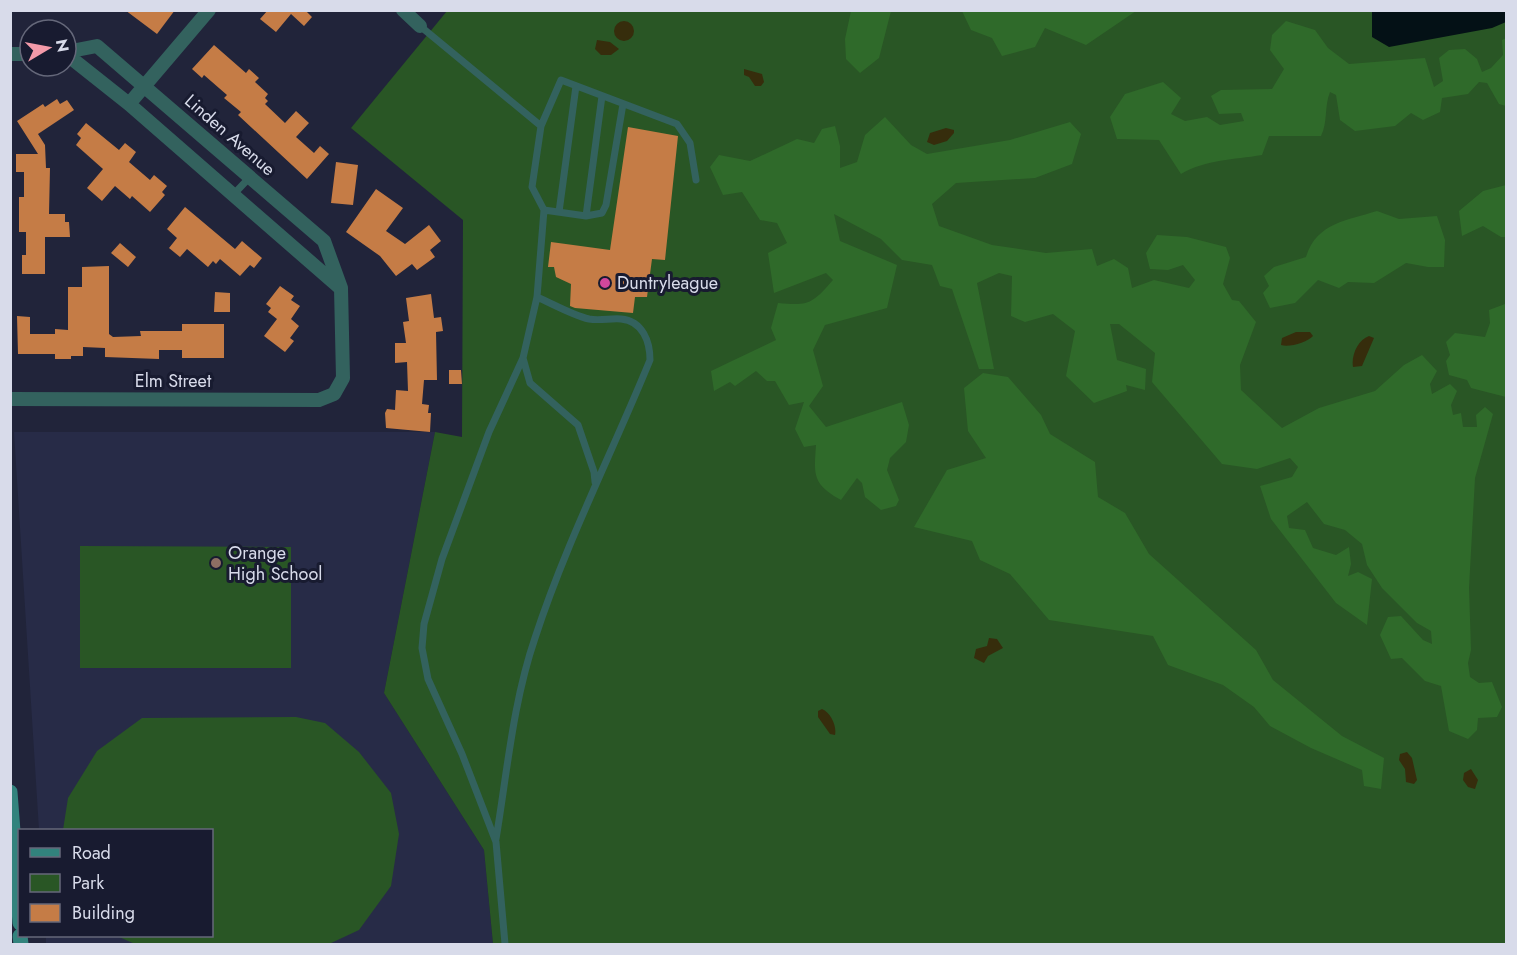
<svg xmlns="http://www.w3.org/2000/svg" width="1517" height="955" font-family="Jost,sans-serif">
<rect width="100%" height="100%" fill="#21243a"/>
<path fill="#272b47" d="M 14,432 L 435,432 L 384,693 L 484,850 L 493,944 L 46,944 L 46,936 L 212,936 L 212,830 L 39,830 Z"/>
<path fill="#295625" d="M 447,11 L 1506,11 L 1506,944 L 493,944 L 484,850 L 384,693 L 435,432 L 462,437 L 463,220 L 351,128 Z
M 80,546 L 291,547 L 291,668 L 80,668 Z
M 296,717 L 325,723 L 359,752 L 391,793 L 399,834 L 391,886 L 359,930 L 329,944 L 135,944 L 117,936 L 212,936 L 212,830 L 63,830 L 68,798 L 97,751 L 142,718 Z"/>
<path fill="#2f6a2a" d="M 851,11 L 891,11 L 879,58 L 860,73 L 846,59 L 845,39 Z
M 962,11 L 1136,11 L 1086,45 L 1045,28 L 1035,47 L 1002,56 L 992,38 L 971,30 Z
M 1286,21 L 1315,30 L 1328,48 L 1349,64 L 1425,58 L 1434,87 L 1443,81 L 1439,58 L 1449,50 L 1465,49 L 1477,59 L 1482,72 L 1491,68 L 1503,55 L 1502,40 L 1506,38 L 1506,106 L 1499,104 L 1487,83 L 1479,82 L 1468,94 L 1442,98 L 1440,112 L 1423,120 L 1411,113 L 1395,126 L 1355,131 L 1340,120 L 1336,95 L 1330,92 C 1324,107 1328,122 1321,136 L 1269,136 L 1262,155 C 1233,160 1207,159 1181,174 L 1159,140 L 1117,139 L 1110,117 L 1125,94 L 1163,82 L 1181,98 L 1171,114 L 1185,121 L 1207,117 L 1220,125 L 1244,121 L 1241,113 L 1219,114 L 1211,96 L 1221,90 L 1272,89 L 1284,69 L 1270,50 L 1272,35 Z
M 885,117 L 911,145 L 927,154 L 1010,140 L 1070,122 L 1081,134 L 1072,164 L 1035,178 L 956,183 L 932,204 L 939,226 L 992,245 L 1046,253 L 1092,249 L 1097,266 L 1114,259 L 1128,268 L 1132,288 L 1154,280 L 1189,288 L 1195,280 L 1183,265 L 1168,270 L 1150,269 L 1146,253 L 1157,235 L 1187,237 L 1226,247 L 1230,258 L 1223,284 L 1232,300 L 1239,301 L 1256,322 L 1240,365 L 1241,390 L 1282,428 L 1319,408 L 1375,391 L 1404,365 L 1422,355 L 1437,371 L 1430,384 L 1432,394 L 1450,384 L 1457,391 L 1451,405 L 1453,415 L 1461,413 L 1463,427 L 1477,427 L 1476,415 L 1485,407 L 1493,414 L 1475,478 L 1469,588 L 1471,650 L 1468,663 L 1470,677 L 1479,683 L 1492,682 L 1502,707 L 1497,717 L 1478,718 L 1477,730 L 1468,739 L 1449,731 L 1441,686 L 1425,681 L 1402,658 L 1391,659 L 1380,635 L 1388,617 L 1401,616 L 1423,640 L 1432,644 L 1431,631 L 1417,623 L 1382,588 L 1367,565 L 1362,544 L 1345,530 L 1324,524 L 1307,502 L 1287,516 L 1289,528 L 1305,530 L 1313,548 L 1336,555 L 1349,547 L 1351,564 L 1348,576 L 1358,572 L 1372,579 L 1367,625 L 1336,603 L 1271,519 L 1260,486 L 1292,477 L 1298,467 L 1290,458 L 1257,469 L 1222,464 L 1152,382 L 1155,353 L 1119,324 L 1110,324 L 1117,360 L 1146,369 L 1145,390 L 1126,385 L 1127,391 L 1094,403 L 1066,376 L 1075,331 L 1053,314 L 1025,322 L 1011,316 L 1012,276 L 999,273 L 977,283 L 994,369 L 979,369 L 952,289 L 940,286 L 932,265 L 902,260 L 881,239 L 834,214 L 840,241 L 897,265 L 887,308 L 825,325 L 813,350 L 823,386 L 809,406 L 826,427 L 902,402 L 909,425 L 906,442 L 890,458 L 887,470 L 899,500 L 896,506 L 881,510 L 865,497 L 862,483 L 857,478 L 841,500 C 812,484 814,475 816,445 L 804,447 L 795,429 L 804,402 L 789,405 L 775,381 L 767,381 L 756,371 L 735,386 L 730,382 L 714,391 L 711,371 L 776,340 L 771,328 L 778,303 C 809,306 812,304 833,280 L 826,273 L 774,293 L 768,253 L 787,243 L 777,223 L 760,220 L 742,192 L 723,195 L 710,167 L 719,155 L 750,161 L 797,139 L 814,143 L 822,129 L 835,126 L 840,146 L 840,168 L 857,162 L 865,135 Z
M 1506,185 L 1506,237 L 1501,237 L 1483,226 L 1462,236 L 1459,211 L 1483,191 Z
M 1377,211 L 1399,219 L 1437,216 L 1445,240 L 1444,267 L 1428,267 L 1406,263 L 1374,283 L 1348,282 L 1339,288 L 1318,280 L 1295,303 L 1270,308 L 1263,293 L 1269,286 L 1264,276 L 1274,267 L 1306,257 C 1316,223 1348,220 1377,211 Z
M 1505,304 L 1506,306 L 1506,397 L 1471,388 L 1467,380 L 1449,375 L 1446,361 L 1450,355 L 1446,342 L 1455,333 L 1485,337 L 1490,323 L 1489,310 Z
M 983,373 L 1008,377 L 1041,415 L 1050,434 L 1095,462 L 1098,497 L 1125,513 L 1149,554 L 1256,650 L 1273,680 L 1342,736 L 1384,758 L 1381,789 L 1364,786 L 1362,770 L 1311,748 L 1270,726 L 1254,707 L 1223,685 L 1168,665 L 1153,636 L 1049,620 L 1010,574 L 980,560 L 972,541 L 914,527 L 947,470 L 986,458 L 968,431 L 964,388 Z"/>
<path fill="#362d0c" d="M614 31a10 10 0 1 1 20 0a10 10 0 1 1-20 0Z
M 597,40 L 610,42 L 619,49 L 611,55 L 601,55 L 595,49 Z
M 744,69 L 762,74 L 764,82 L 761,86 L 755,86 L 749,77 L 744,75 Z
M 946,128 L 954,130 L 954,133 L 947,141 L 934,145 L 927,142 L 930,133 Z
M 1296,332 L 1310,332 L 1313,336 C 1308,342 1289,348 1281,345 L 1282,338 Z
M 1369,336 L 1374,338 L 1362,366 L 1353,367 C 1351,355 1358,340 1369,336 Z
M 989,638 L 997,639 L 1003,648 L 988,656 L 984,663 L 974,658 L 976,649 L 987,646 Z
M 822,709 C 831,713 837,726 835,735 L 830,734 L 818,717 L 818,711 Z
M 1407,752 L 1412,758 L 1417,780 L 1414,784 L 1406,782 L 1405,769 L 1399,760 L 1400,754 Z
M 1471,769 L 1478,780 L 1475,789 L 1468,787 L 1463,780 L 1464,773 Z"/>
<path fill="#041116" d="M 1372,11 L 1506,11 L 1506,22 L 1492,28 L 1389,47 L 1372,37 Z"/>
<path fill="#c57c46" d="M 125,10 L 175,10 L 157,34 Z
M 268,10 L 305,10 L 312,17 L 304,26 L 291,14 L 276,32 L 260,19 Z
M 214,45 L 246,73 L 249,69 L 259,78 L 255,82 L 268,94 L 265,98 L 268,101 L 265,104 L 285,123 L 296,111 L 309,123 L 296,137 L 314,153 L 320,146 L 329,154 L 307,179 L 238,115 L 241,112 L 224,98 L 227,95 L 204,75 L 202,78 L 192,69 Z
M 57,99 L 60,104 L 67,100 L 74,110 L 38,134 L 45,145 L 46,168 L 50,168 L 49,214 L 65,214 L 65,222 L 69,222 L 70,237 L 45,237 L 45,274 L 22,274 L 22,255 L 26,255 L 26,232 L 19,232 L 19,197 L 24,197 L 24,172 L 16,172 L 16,154 L 38,154 L 17,121 L 43,104 L 45,107 Z
M 86,123 L 119,150 L 125,143 L 136,152 L 129,162 L 150,180 L 154,175 L 167,186 L 162,192 L 165,195 L 150,212 L 132,196 L 130,199 L 115,186 L 102,201 L 87,188 L 103,169 L 76,145 L 81,138 L 77,134 Z
M 628,127 L 678,136 L 665,260 L 652,259 L 647,297 L 635,297 L 633,313 L 575,308 L 570,306 L 571,284 L 556,277 L 554,267 L 548,267 L 551,242 L 610,250 Z
M 336,162 L 358,165 L 353,205 L 331,203 Z
M 376,189 L 403,208 L 386,231 L 405,244 L 429,225 L 441,241 L 430,250 L 435,257 L 417,270 L 412,264 L 396,276 L 380,256 L 346,232 Z
M 185,207 L 235,249 L 242,241 L 262,258 L 254,268 L 250,265 L 240,276 L 220,259 L 216,264 L 213,261 L 208,267 L 187,249 L 180,257 L 169,248 L 177,238 L 167,229 Z
M 120,243 L 136,257 L 128,267 L 111,253 Z
M 109,266 L 109,334 L 113,337 L 141,336 L 140,331 L 182,331 L 182,324 L 224,324 L 224,358 L 182,358 L 182,350 L 159,350 L 159,359 L 105,357 L 105,348 L 83,347 L 83,356 L 71,356 L 71,359 L 55,359 L 55,354 L 18,354 L 17,316 L 30,317 L 30,334 L 55,334 L 55,329 L 68,330 L 68,287 L 82,287 L 82,267 Z
M 280,286 L 294,296 L 291,300 L 300,306 L 291,319 L 299,326 L 290,338 L 294,341 L 285,352 L 264,336 L 277,319 L 268,312 L 271,308 L 266,304 Z
M 215,292 L 230,293 L 230,312 L 214,312 Z
M 431,294 L 434,318 L 441,317 L 443,331 L 436,332 L 437,380 L 424,380 L 422,404 L 429,405 L 428,413 L 431,413 L 430,432 L 386,428 L 385,413 L 387,409 L 395,410 L 396,390 L 408,391 L 407,362 L 395,363 L 395,343 L 406,343 L 403,322 L 409,321 L 406,298 Z
M 449,370 L 461,370 L 462,384 L 449,384 Z"/>
<g fill="none" stroke-linecap="round" stroke-linejoin="round">
<path stroke="#33625e" stroke-width="7" d="M 420,26 L 541,126
M 233,195 L 250,177
M 544,210 L 586,216 L 602,96
M 559,212 L 576,86
M 586,216 L 602,213 L 606,205 L 623,104
M 523,358 L 530,383 L 578,425 L 594,472 L 595,482
M 496,839 C 507,773 513,702 535,638 C 566,543 612,453 650,360 C 650,342 643,321 621,319 C 611,318 600,321 589,319 C 572,315 553,304 537,297
M 505,944 L 496,842 L 462,754 L 428,679 L 422,648 L 424,624 L 442,559 L 489,432 L 523,358 L 537,297 L 544,210 L 532,187 L 541,126 L 561,80 L 677,124 L 690,143 L 696,180"/>
<path stroke="#33625e" stroke-width="14" d="M 403,10 L 420,26
M 10,54 L 30,54
M 66,54 L 129,104 L 339,287
M 129,104 L 209,10
M 10,399 L 319,400 L 334,394 L 343,378 L 341,288 L 324,241 L 97,46 L 66,52"/>
<path stroke="#32837d" stroke-width="15" d="M 10,792 L 20,923
M 20,936 L 21,944"/>
</g>
<circle fill="#d1479c" stroke="#181b30" stroke-width="2" cx="605" cy="283" r="6"/>
<circle fill="#8d6e63" stroke="#181b30" stroke-width="2" cx="216" cy="563" r="6"/>
<g text-anchor="middle" stroke-width="6" stroke-linejoin="round" paint-order="stroke">
<g font-size="18" fill="#d8dbea" stroke="#181b30">
<text transform="translate(230 135) rotate(41)" y="6">Linden Avenue</text>
<text x="173" y="387">Elm Street</text>
</g>
<g font-size="18" fill="#d8dbea" stroke="#181b30" text-anchor="start">
<text x="617" y="289">Duntryleague</text>
<text x="228" y="559">Orange<tspan x="228" dy="21">High School</tspan></text>
</g>
</g>
<rect width="1517" height="955" fill="none" stroke="#d8dbea" stroke-width="24"/>
<rect x="18" y="829" width="195" height="108" fill="#181b30" stroke="#65687a" stroke-width="1.5"/>
<rect x="30" y="848" width="30" height="9" fill="#32837d" stroke="#65687a" stroke-width="1.5"/>
<text x="72" y="859" font-size="18" fill="#d8dbea">Road</text>
<rect x="30" y="874" width="30" height="18" fill="#295625" stroke="#65687a" stroke-width="1.5"/>
<text x="72" y="889" font-size="18" fill="#d8dbea">Park</text>
<rect x="30" y="904" width="30" height="18" fill="#c57c46" stroke="#65687a" stroke-width="1.5"/>
<text x="72" y="919" font-size="18" fill="#d8dbea">Building</text>
<g transform="translate(48 48) rotate(80)"><circle r="28" fill="#181b30" stroke="#65687a" stroke-width="1.5"/>
<path d="M0-4.5L10 22L0 15L-10 22Z" fill="#f39aa9"/>
<text y="-9" font-size="16" font-weight="bold" text-anchor="middle" fill="#d8dbea">N</text>
</g>
</svg>
